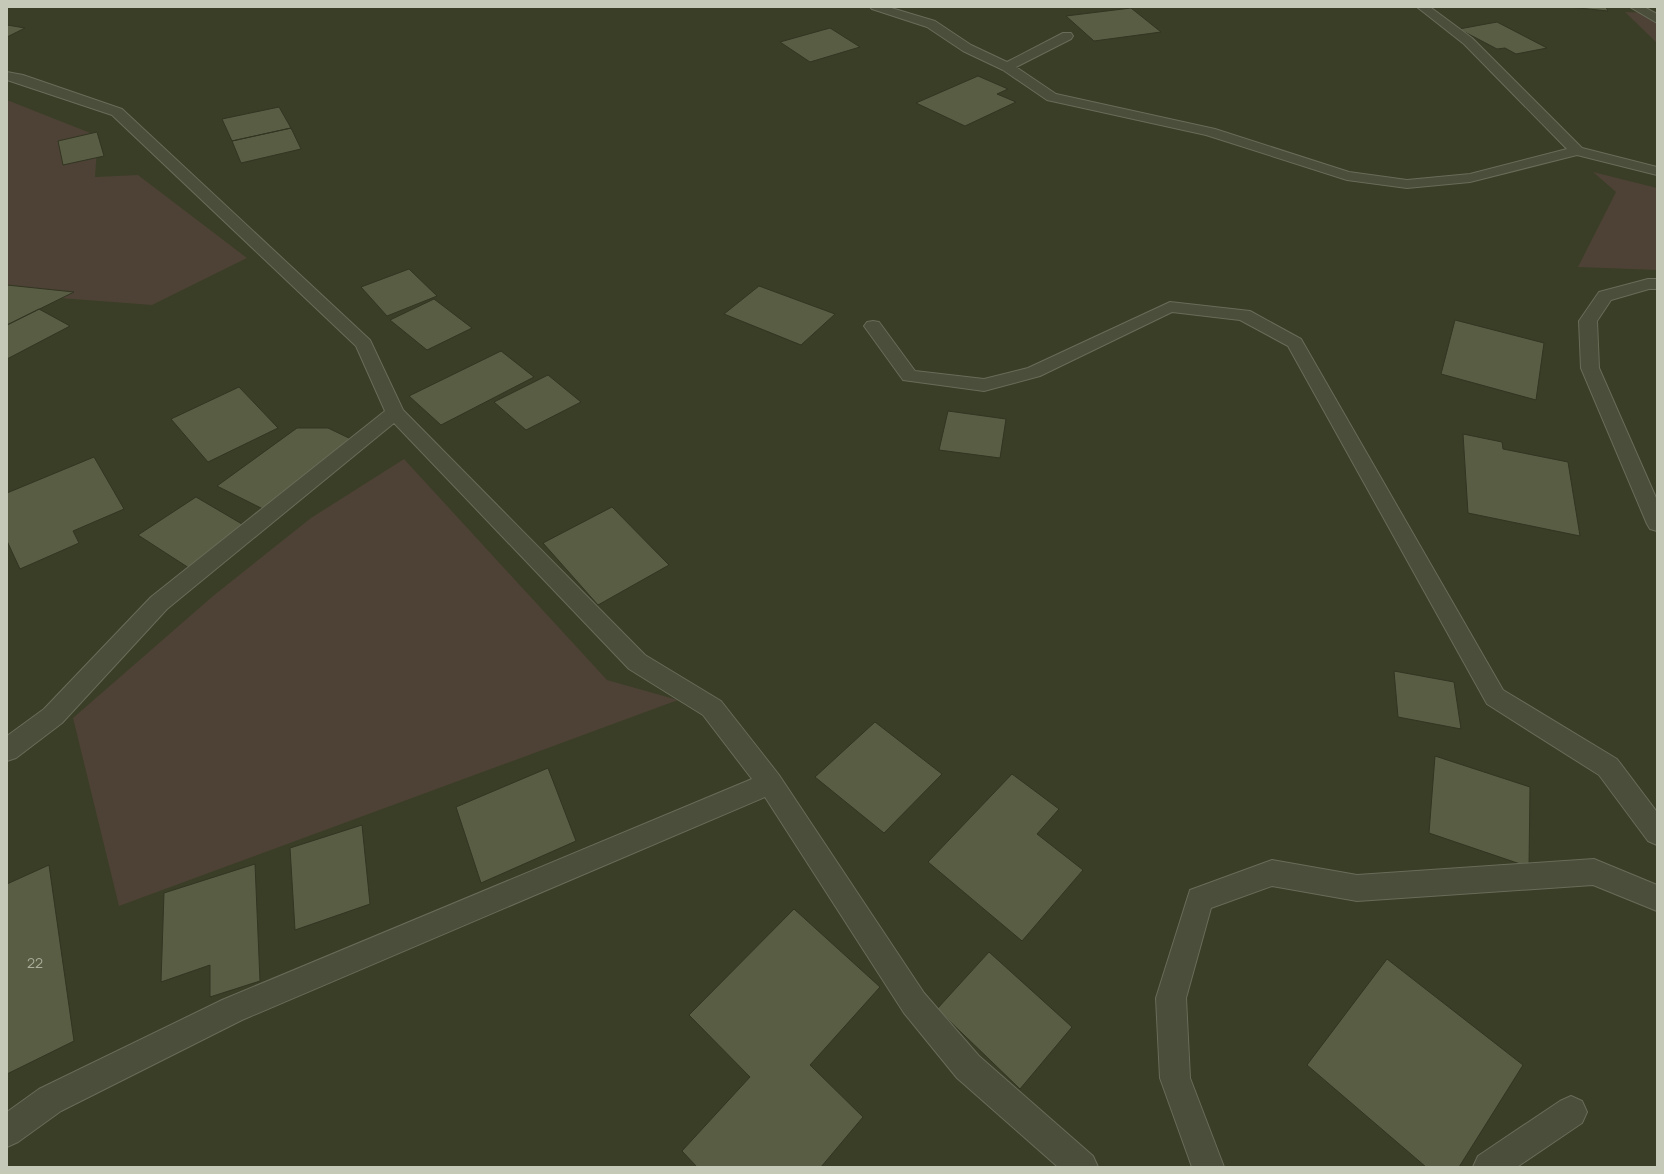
<svg xmlns="http://www.w3.org/2000/svg" width="1664" height="1174" font-family="Manrope,sans-serif">
<rect width="100%" height="100%" fill="#3a3e27"/>
<path fill="#4d4235" d="M 1625,12 L 1657,13 L 1657,43 Z
M 7,100 L 98,136 L 95,177 L 138,175 L 247,258 L 152,305 L 7,294 Z
M 1593,172 L 1657,188 L 1657,270 L 1578,267 L 1616,192 Z
M 404,459 L 607,680 L 678,700 L 119,906 L 73,718 L 213,596 L 311,518 Z"/>
<path fill="#595d43" stroke="#323522" d="M 1569,7 L 1606,7 L 1608,11 Z
M 1131,8 L 1161,32 L 1094,41 L 1066,16 Z
M 1497,22 L 1547,48 L 1516,54 L 1505,48 L 1497,49 L 1459,29 Z
M 7,25 L 25,28 L 7,37 Z
M 830,28 L 860,47 L 810,62 L 780,42 Z
M 978,76 L 1008,89 L 997,94 L 1016,102 L 965,126 L 916,103 Z
M 279,107 L 291,128 L 232,141 L 222,119 Z
M 291,128 L 301,149 L 241,163 L 232,141 Z
M 97,132 L 104,156 L 63,165 L 58,141 Z
M 409,269 L 437,296 L 387,316 L 361,287 Z
M 7,285 L 74,292 L 7,325 Z
M 759,286 L 835,314 L 801,345 L 724,314 Z
M 434,299 L 472,328 L 427,350 L 390,320 Z
M 39,309 L 70,326 L 7,359 L 7,325 Z
M 1455,320 L 1544,343 L 1536,400 L 1441,374 Z
M 501,351 L 534,377 L 441,425 L 409,396 Z
M 548,375 L 581,402 L 526,430 L 494,402 Z
M 239,387 L 278,428 L 208,462 L 171,419 Z
M 948,411 L 1006,419 L 1000,458 L 939,450 Z
M 297,428 L 328,428 L 353,440 L 263,509 L 217,486 Z
M 1463,434 L 1502,442 L 1503,449 L 1568,462 L 1580,536 L 1468,513 Z
M 94,457 L 124,509 L 73,531 L 79,543 L 20,569 L 7,541 L 7,493 Z
M 196,497 L 247,527 L 189,568 L 138,535 Z
M 612,507 L 669,565 L 598,605 L 543,543 Z
M 1394,671 L 1454,682 L 1461,729 L 1398,717 Z
M 875,722 L 942,774 L 884,833 L 815,777 Z
M 1435,756 L 1530,787 L 1529,867 L 1429,833 Z
M 548,768 L 576,841 L 481,883 L 456,807 Z
M 1012,774 L 1059,809 L 1037,834 L 1083,870 L 1022,941 L 928,862 Z
M 362,825 L 370,904 L 295,930 L 290,848 Z
M 255,864 L 260,981 L 210,997 L 210,965 L 161,982 L 164,893 Z
M 49,865 L 74,1041 L 7,1074 L 7,884 Z
M 794,909 L 880,987 L 810,1065 L 863,1117 L 821,1167 L 697,1167 L 682,1151 L 750,1077 L 689,1015 Z
M 989,952 L 1072,1027 L 1020,1089 L 937,1009 Z
M 1387,959 L 1523,1065 L 1459,1167 L 1426,1167 L 1307,1065 Z"/>
<g fill="none" stroke-linecap="round" stroke-linejoin="round">
<defs>
<path id="minor" d="M 870,7 L 888,7 L 935,21 L 971,45 L 1007,62 L 1063,33 L 1071,33 L 1073,36 L 1071,39 L 1016,67 L 1056,94 L 1215,129 L 1349,172 L 1407,180 L 1470,174 L 1567,149 L 1464,44 L 1417,7 L 1430,7 L 1472,38 L 1582,148 L 1657,167 L 1657,175 L 1577,155 L 1470,182 L 1407,188 L 1347,180 L 1206,135 L 1047,100 L 1003,70 L 963,51 L 927,27 L 872,9 Z
M 1630,7 L 1644,7 L 1657,14 L 1657,23 Z
M 7,72 L 23,75 L 122,109 L 370,340 L 403,410 L 645,655 L 721,701 L 779,775 L 924,993 L 979,1056 L 1093,1156 L 1098,1167 L 1058,1167 L 957,1078 L 904,1013 L 765,797 L 242,1020 L 61,1111 L 18,1142 L 7,1147 L 7,1112 L 39,1089 L 222,1000 L 752,779 L 703,715 L 629,669 L 394,423 L 167,609 L 62,723 L 16,758 L 7,761 L 7,736 L 44,709 L 151,597 L 385,411 L 356,346 L 112,115 L 7,80 Z
M 1648,279 L 1657,279 L 1657,289 L 1649,289 L 1611,300 L 1597,321 L 1599,368 L 1657,500 L 1657,531 L 1650,529 L 1647,524 L 1581,368 L 1579,321 L 1599,292 Z
M 1170,302 L 1250,311 L 1301,339 L 1503,690 L 1617,759 L 1657,812 L 1657,845 L 1648,841 L 1599,775 L 1487,704 L 1288,346 L 1240,320 L 1172,312 L 1040,376 L 984,391 L 903,380 L 864,326 L 867,322 L 873,321 L 879,322 L 915,371 L 984,379 L 1028,368 Z
M 1594,859 L 1657,885 L 1657,911 L 1593,885 L 1357,901 L 1272,886 L 1211,908 L 1186,998 L 1190,1078 L 1224,1167 L 1192,1167 L 1160,1078 L 1156,998 L 1190,890 L 1272,860 L 1357,875 Z
M 1571,1096 L 1582,1101 L 1587,1112 L 1582,1123 L 1517,1167 L 1473,1167 L 1478,1156 L 1560,1101 Z"/>
</defs>
<use href="#minor" stroke="#686c59" stroke-width="2"/>
<use href="#minor" fill="#4b4e3b" fill-rule="evenodd"/>
</g>
<g text-anchor="middle" stroke-width="4" stroke-linejoin="round" paint-order="stroke">
<g font-size="14" fill="#aaae9a">
<text x="35" y="968">22</text>
</g>
</g>
<rect width="1664" height="1174" fill="none" stroke="#c5c9b7" stroke-width="16"/>
</svg>
